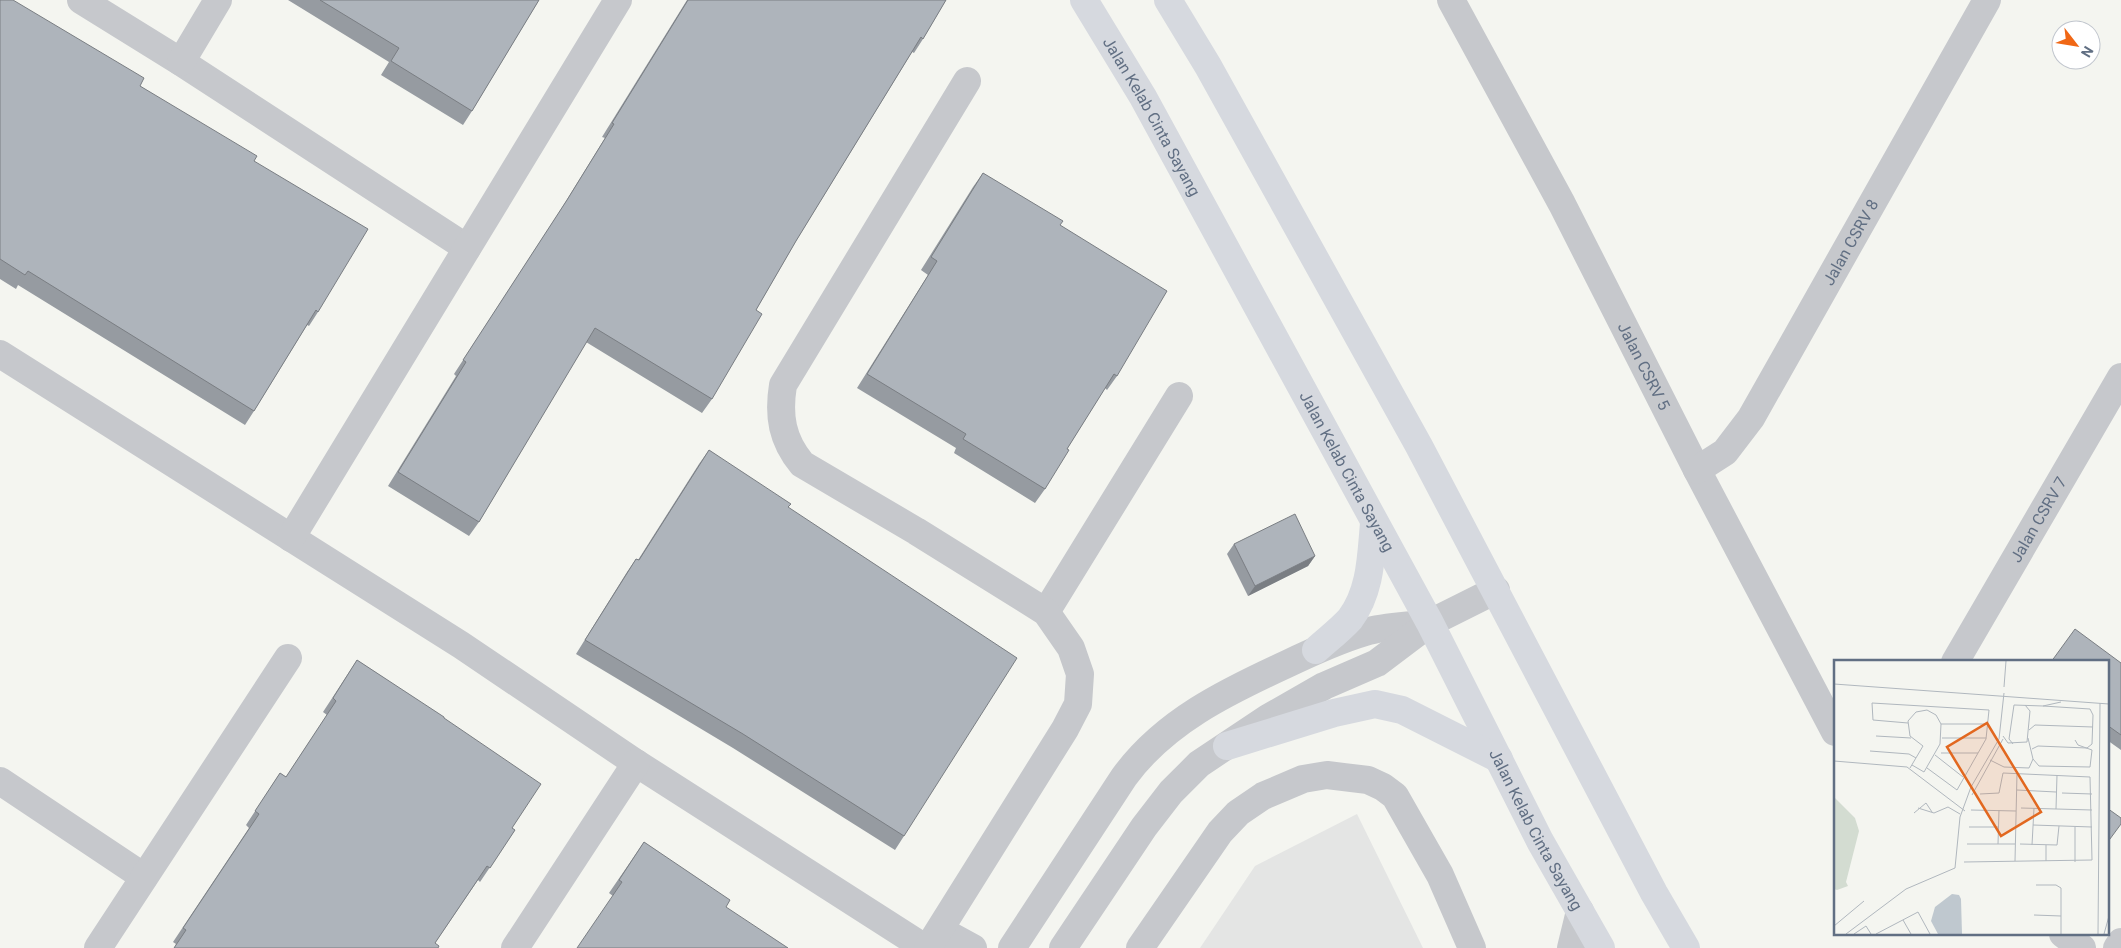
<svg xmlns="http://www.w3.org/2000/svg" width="2121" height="948" font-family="Roboto,sans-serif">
<rect width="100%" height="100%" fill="#f4f5f0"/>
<path fill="#e4e5e4" d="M 1357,814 L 1423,948 L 1200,948 L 1255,866 Z"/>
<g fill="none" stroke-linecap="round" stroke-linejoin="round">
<g stroke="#c6c8cc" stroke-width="28">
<path d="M 81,0 L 181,62 L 467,248"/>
<path id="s1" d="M 1451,0 L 1562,204 L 1697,470 L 1835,732"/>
<path d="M 181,62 L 218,0"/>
<path d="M 0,354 L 461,645 L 636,763 L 925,948"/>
<path id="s2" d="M 1697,470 L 1725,452 L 1751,418 L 1987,0"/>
<path d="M 291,538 L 618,0"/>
<path d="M 1046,612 L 1179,396"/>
<path id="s3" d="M 1955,662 L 2121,377"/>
<path d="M 0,781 L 144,877"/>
<path d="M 940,930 L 973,948"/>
<path d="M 2063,934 L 2082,948"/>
<path d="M 98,948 L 288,658"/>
<path d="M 515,948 L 636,763"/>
<path d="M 928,948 L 1065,729 L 1078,704 L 1080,674 L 1071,648 L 1046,612 L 916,531 L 802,464 C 782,440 778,416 783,385 L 967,81"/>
<path d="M 1012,948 L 1124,777 C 1164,722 1226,692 1287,664 C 1312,652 1338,640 1365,632 C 1385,626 1408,626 1429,623"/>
<path d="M 1063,948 L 1144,827 L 1171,792 L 1199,764 L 1268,718 L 1324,686 L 1377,663 L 1430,623 L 1496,590"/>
<path d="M 1140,948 L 1220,832 L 1238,813 L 1263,796 L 1303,779 L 1327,775 L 1368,780 L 1383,787 L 1395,796 L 1440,875 L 1472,948"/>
<path d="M 1571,948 L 1580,911"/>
<path d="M 2117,948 L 2121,942"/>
</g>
<g stroke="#d6d9df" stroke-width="28">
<path id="s4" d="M 1084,0 L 1143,97 L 1430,623 L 1540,841 L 1601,948"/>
<path d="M 1168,0 L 1208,66 L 1419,446 L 1654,893 L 1686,948"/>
<path d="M 1316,650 C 1327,640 1340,630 1350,619 C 1371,591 1371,556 1374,523"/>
<path d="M 1227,746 L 1334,713 L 1375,704 L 1402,710 L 1499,759"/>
</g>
</g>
<path fill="#969ba1" d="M 0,0 L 140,86 L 254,161 L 318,312 L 309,326 L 307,325 L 254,411 L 245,425 L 18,285 L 16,289 L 0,279 Z
M 288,0 L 539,0 L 472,111 L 463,125 L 381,75 L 389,62 Z
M 687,0 L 946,0 L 923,39 L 914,53 L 912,52 L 796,241 L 756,310 L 712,399 L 702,413 L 586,342 L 479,522 L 469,536 L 388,486 L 456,376 L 454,374 L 558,214 L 605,138 L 602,137 Z
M 983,173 L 1060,225 L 1117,376 L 1107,390 L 1105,388 L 1067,449 L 1045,489 L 1035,503 L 954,453 L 956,448 L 857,388 L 928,275 L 921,270 L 973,187 Z
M 709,450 L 788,507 L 904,836 L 895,850 L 733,748 L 576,654 L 627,572 L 636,559 L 638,560 L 699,464 Z
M 1234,544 L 1315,556 L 1308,566 L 1248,596 L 1227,554 Z
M 357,660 L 444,718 L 512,828 L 515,830 L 480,882 L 478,880 L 435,943 L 438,948 L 174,948 L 176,944 L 173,942 L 249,828 L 246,825 L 280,773 L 286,777 L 327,715 L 323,712 Z
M 2107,662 L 2121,663 L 2121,750 L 2107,740 Z
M 644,842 L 726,907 L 613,896 L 609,893 Z"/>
<path fill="#7a7e83" d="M 1315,556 L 1308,566 L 1248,596 L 1255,586 Z"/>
<path fill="#aeb4bb" stroke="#7a7e83" d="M 0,0 L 13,0 L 144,78 L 140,86 L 257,156 L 254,161 L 368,229 L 318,312 L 316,310 L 254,411 L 28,271 L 25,275 L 0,259 Z
M 320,0 L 539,0 L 472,111 L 391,61 L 399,48 Z
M 688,0 L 946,0 L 923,39 L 921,37 L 796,241 L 756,310 L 762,314 L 712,399 L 595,328 L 479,522 L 398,472 L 466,362 L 463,360 L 567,200 L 614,124 L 612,123 Z
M 983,173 L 1063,221 L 1060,225 L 1167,291 L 1117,376 L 1114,374 L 1067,449 L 1069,450 L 1045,489 L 963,439 L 966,434 L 867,374 L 937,261 L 931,257 Z
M 709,450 L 791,504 L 788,507 L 1017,658 L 904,836 L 743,734 L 585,640 L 636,559 L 639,560 Z
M 1295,514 L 1315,556 L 1255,586 L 1234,544 Z
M 2075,629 L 2121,663 L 2121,735 L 2107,725 L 2107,662 L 2051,662 Z
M 357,660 L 444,717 L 444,718 L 541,784 L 512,828 L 515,830 L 490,868 L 487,866 L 435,943 L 439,946 L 438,948 L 174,948 L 186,930 L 183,928 L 259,814 L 255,811 L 280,773 L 286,777 L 336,701 L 333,698 Z
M 2107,808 L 2121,818 L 2121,824 L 2107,843 Z
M 644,842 L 730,900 L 726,907 L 788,948 L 577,948 L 622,882 L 619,880 Z"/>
<g text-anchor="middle" stroke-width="5" stroke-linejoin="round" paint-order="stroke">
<g font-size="16" fill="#616f83" stroke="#fff">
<text dy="6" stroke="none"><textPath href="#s4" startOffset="135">Jalan Kelab Cinta Sayang</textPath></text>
<text dy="6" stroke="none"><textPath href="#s2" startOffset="278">Jalan CSRV 8</textPath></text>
<text dy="6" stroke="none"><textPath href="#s1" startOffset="414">Jalan CSRV 5</textPath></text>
<text dy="6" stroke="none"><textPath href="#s4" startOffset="540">Jalan Kelab Cinta Sayang</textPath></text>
<text dy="6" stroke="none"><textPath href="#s3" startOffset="165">Jalan CSRV 7</textPath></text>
<text dy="6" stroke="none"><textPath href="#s4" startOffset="945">Jalan Kelab Cinta Sayang</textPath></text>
</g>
</g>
<g transform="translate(1834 660)">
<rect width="275" height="275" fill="#f4f5f0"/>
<path d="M 0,137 L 21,158 L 25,171 L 12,222 L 14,226 L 3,230 L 0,229 Z" fill="#d3dcd1"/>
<path d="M 118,234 L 125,235 L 127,239 L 128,274 L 104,274 L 97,261 L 101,247 Z" fill="#bfc8cf"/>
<path fill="none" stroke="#b0b7be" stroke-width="1" d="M 0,24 L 275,44M 170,27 L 172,1M 74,63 L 39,60 L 38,43 L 155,50 L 152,79 L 123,130 L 93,108M 107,64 L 154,64M 195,70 L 201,65 L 259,67M 42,76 L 77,78M 169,76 L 174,83 L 193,82 L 196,51 L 191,45M 108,78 L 152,78M 179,84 L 175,79 L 180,45 L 209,46 L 227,42M 198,89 L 204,86 L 253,88 L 258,84 L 259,55 L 256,49 L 209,46M 36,91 L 75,94 L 82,98M 107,93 L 144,93M 101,95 L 129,117M 199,99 L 205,106 L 256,107 L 258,90 L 244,85 L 241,80M 156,100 L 170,107 L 195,108 L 199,99 L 194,78M 0,101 L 73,107 L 131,151M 76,108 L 89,86 L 76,76 L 74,61 L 82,52 L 93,50 L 102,55 L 107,64 L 106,84 L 90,112 L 78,105M 183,130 L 222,132M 228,133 L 258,134M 138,135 L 169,79M 84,148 L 100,153 L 114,147 L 126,154M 187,148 L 258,150M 222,149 L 223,115M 137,150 L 182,151M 80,153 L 92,143 L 98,152M 199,165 L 258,167M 135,167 L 165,167M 241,167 L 241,202M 133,184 L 181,184M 164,184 L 165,150M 186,184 L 223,185 L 225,166M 198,185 L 200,148M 181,201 L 183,113M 212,201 L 212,185M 130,202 L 258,200 L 256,117 L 169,113 L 165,133 L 146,134M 202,225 L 222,225 L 227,228 L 227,274M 200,255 L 227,256M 69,260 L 77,274M 0,266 L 30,241M 12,274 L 72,229 L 121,208 L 126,157 L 137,127 L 165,79 L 170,33M 20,274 L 32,266 L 37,274M 42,274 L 84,252 L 96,274M 264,274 L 266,43M 270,274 L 275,256"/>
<path fill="#e26820" fill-opacity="0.15" stroke="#e26820" stroke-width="2.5" d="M 153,63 L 207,152 L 167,176 L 113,87 Z"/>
<rect width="275" height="275" fill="none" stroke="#616f83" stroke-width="2.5"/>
</g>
<g transform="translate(2076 45) rotate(121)"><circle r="24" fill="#ffffff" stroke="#c0c5cd"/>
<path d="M0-4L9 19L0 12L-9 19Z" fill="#f06715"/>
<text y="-8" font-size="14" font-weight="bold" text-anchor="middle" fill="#616f83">N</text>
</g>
</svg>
